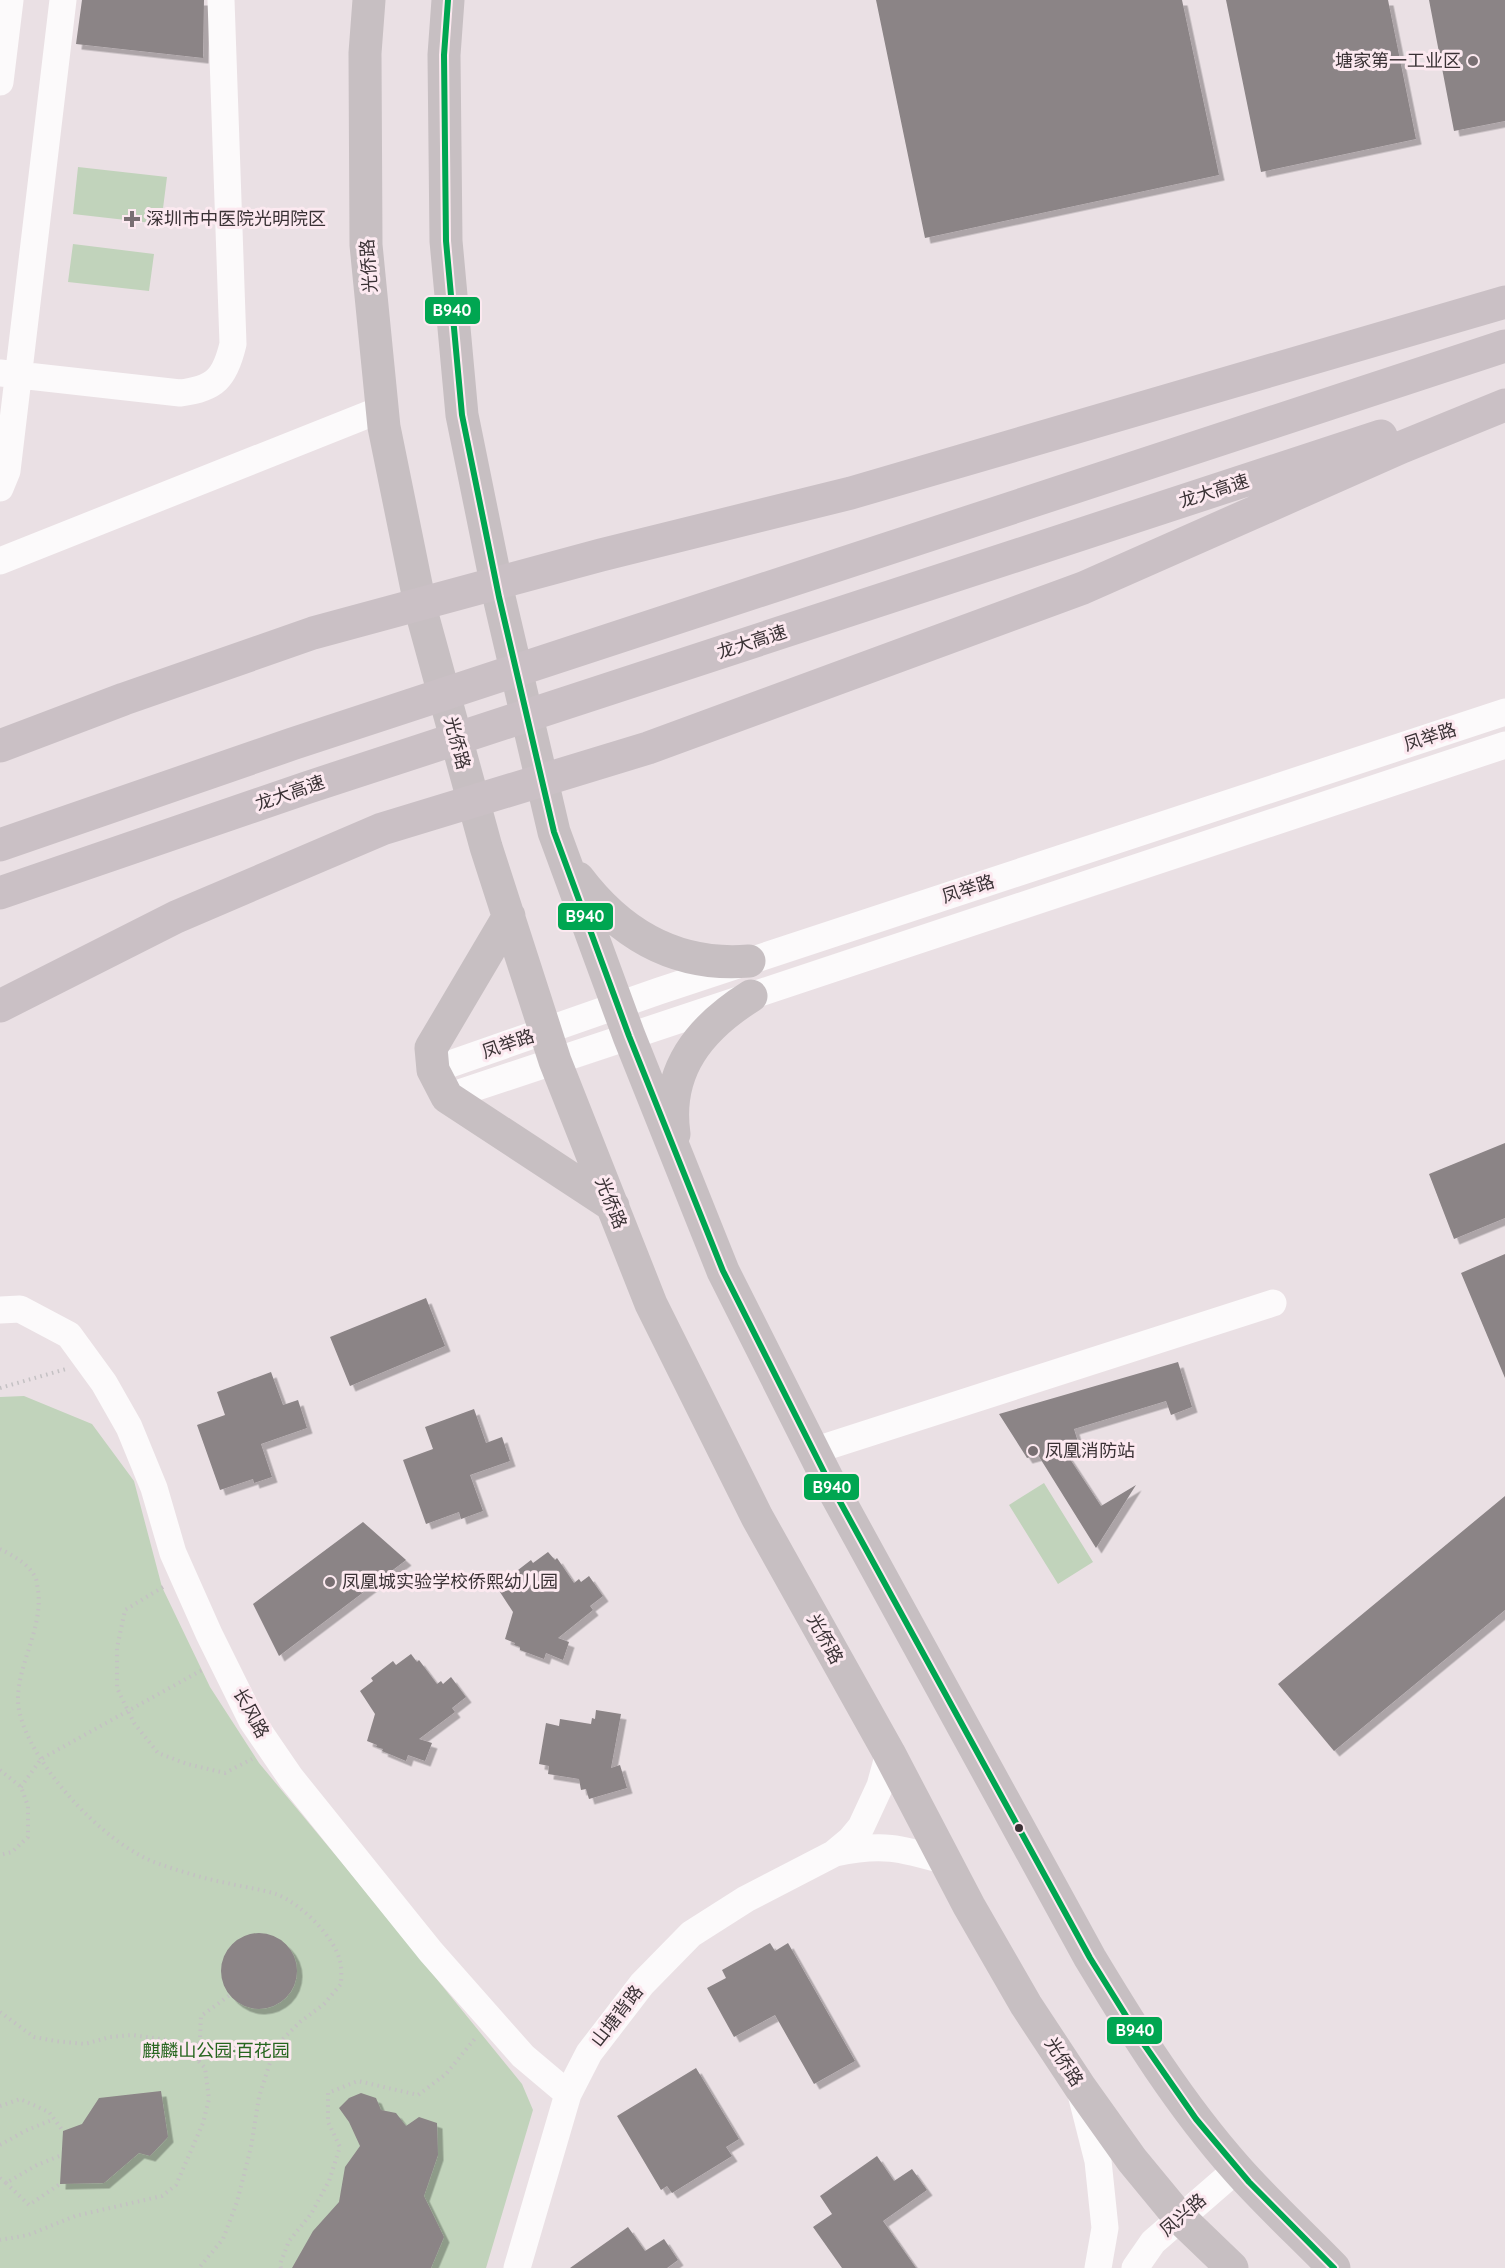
<svg xmlns="http://www.w3.org/2000/svg" width="1505" height="2268" font-family="Quicksand,'Noto Sans SC',sans-serif">
<defs>
<filter id="shadow"><feDropShadow dx="5.5" dy="5.5" stdDeviation="0" flood-color="#0004"/></filter>
</defs>
<rect width="100%" height="100%" fill="#eae0e4"/>
<path fill="#c1d3bb" d="M 78,167 L 167,177 L 161,224 L 73,214 Z
M 73,244 L 154,254 L 149,291 L 68,282 Z
M 24,1396 L 92,1424 L 134,1481 L 162,1587 L 210,1687 L 259,1763 L 357,1881 L 522,2084 L 533,2110 L 486,2268 L 0,2268 L 0,1397 Z
M 1044,1483 L 1093,1562 L 1058,1584 L 1009,1505 Z"/>
<path fill="#8b8486" filter="url(#shadow)" d="M 82,0 L 204,0 L 203,58 L 76,44 Z
M 876,0 L 1182,0 L 1219,175 L 925,238 Z
M 1226,0 L 1388,0 L 1416,139 L 1261,172 Z
M 1429,0 L 1505,0 L 1505,121 L 1454,131 Z
M 1505,1143 L 1505,1218 L 1454,1239 L 1429,1174 Z
M 1505,1254 L 1505,1378 L 1461,1273 Z
M 426,1298 L 445,1346 L 350,1386 L 330,1337 Z
M 1178,1362 L 1192,1407 L 1171,1415 L 1166,1401 L 1074,1429 L 1078,1442 L 1064,1450 L 1101,1506 L 1136,1485 L 1096,1548 L 1038,1455 L 1027,1458 L 999,1414 Z
M 271,1372 L 283,1405 L 298,1400 L 307,1428 L 261,1444 L 272,1477 L 254,1483 L 253,1479 L 220,1490 L 197,1425 L 225,1415 L 217,1392 Z
M 474,1409 L 486,1443 L 502,1437 L 510,1461 L 470,1475 L 483,1511 L 461,1519 L 459,1512 L 426,1524 L 403,1460 L 433,1449 L 425,1427 Z
M 1505,1496 L 1505,1610 L 1334,1751 L 1278,1684 Z
M 363,1522 L 406,1560 L 279,1656 L 253,1604 Z
M 548,1552 L 555,1560 L 557,1558 L 574,1583 L 579,1579 L 581,1582 L 589,1576 L 603,1596 L 590,1606 L 593,1610 L 558,1638 L 569,1642 L 563,1660 L 546,1653 L 544,1659 L 520,1650 L 520,1647 L 514,1645 L 515,1643 L 505,1639 L 513,1612 L 498,1589 L 511,1579 L 509,1577 L 531,1560 L 533,1563 Z
M 411,1654 L 417,1662 L 419,1660 L 437,1684 L 441,1681 L 443,1684 L 451,1677 L 466,1697 L 452,1708 L 455,1712 L 419,1739 L 432,1743 L 425,1761 L 408,1755 L 406,1761 L 382,1751 L 383,1749 L 376,1747 L 377,1745 L 367,1741 L 375,1714 L 360,1691 L 373,1681 L 371,1678 L 393,1661 L 396,1665 Z
M 596,1710 L 621,1714 L 611,1768 L 620,1765 L 627,1788 L 589,1799 L 586,1789 L 581,1790 L 579,1779 L 548,1774 L 549,1766 L 539,1764 L 546,1723 L 559,1726 L 560,1719 L 591,1724 L 592,1718 L 595,1719 Z
M221 1971a38 38 0 1 1 76 0a38 38 0 1 1-76 0Z
M 770,1943 L 775,1951 L 788,1943 L 855,2061 L 814,2084 L 775,2015 L 734,2037 L 707,1988 L 726,1978 L 722,1970 Z
M 696,2068 L 739,2139 L 726,2147 L 732,2156 L 672,2193 L 667,2186 L 661,2190 L 617,2116 Z
M 161,2091 L 168,2137 L 150,2156 L 139,2153 L 104,2183 L 60,2184 L 63,2131 L 82,2124 L 99,2098 Z
M 361,2093 L 376,2098 L 381,2110 L 396,2113 L 406,2126 L 419,2117 L 437,2123 L 438,2155 L 424,2196 L 444,2237 L 431,2268 L 292,2268 L 313,2231 L 339,2202 L 345,2167 L 360,2146 L 349,2122 L 339,2108 L 349,2098 Z
M 877,2156 L 894,2181 L 912,2169 L 927,2190 L 883,2221 L 916,2268 L 842,2268 L 813,2227 L 832,2214 L 820,2196 Z
M 628,2227 L 645,2251 L 664,2239 L 678,2260 L 667,2268 L 570,2268 Z"/>
<g fill="none" stroke-linecap="round" stroke-linejoin="round">
<path stroke="#c4c1c3" stroke-width="4" stroke-dasharray="1.5 4.5" stroke-linecap="butt" d="M 0,1388 L 66,1369
M 0,1549 C 12,1555 29,1564 35,1577 C 37,1580 37,1586 38,1590 C 44,1631 12,1672 19,1710 C 26,1746 61,1790 87,1815 C 109,1836 133,1855 162,1865 C 183,1872 205,1879 227,1883 C 243,1887 261,1889 276,1894 C 300,1903 334,1936 340,1961 C 342,1968 341,1977 341,1984 L 324,2004 L 300,2022 L 275,2047 L 259,2097 L 251,2147 L 237,2202 L 223,2239 L 199,2268
M 163,1587 L 125,1610 L 117,1648 L 117,1688 L 134,1723 L 158,1753 L 187,1764 L 225,1773 L 252,1759
M 0,1770 L 21,1787 L 28,1806 L 28,1837 L 12,1852 L 0,1855
M 21,1787 L 41,1759 L 202,1670
M 0,2012 L 34,2037 L 55,2041 L 85,2044 L 110,2037 L 132,2035 L 168,2040 L 189,2051 L 205,2068 L 209,2099 L 203,2123 L 176,2185 L 162,2196 L 75,2216 L 28,2235 L 0,2240
M 199,2061 L 201,2016 L 230,1995
M 0,2106 L 20,2099 L 49,2112 L 63,2131
M 0,2145 L 25,2131 L 54,2119
M 0,2178 L 6,2183 L 37,2165 L 62,2155
M 6,2183 L 29,2205 L 60,2184
M 281,2268 L 280,2264 L 289,2241 L 311,2214 L 329,2181 L 340,2147 L 328,2122 L 328,2093 L 358,2081 L 418,2095 L 446,2074 L 477,2036"/>
<path stroke="#fcfafb" stroke-width="27" d="M 0,82 L 10,0
M 0,373 L 180,393 C 215,389 225,378 233,344 L 221,0
M 0,488 L 7,471 L 63,0
M 0,561 L 382,409
M 433,1070 L 659,991 L 1505,712
M 447,1097 L 1505,745
M 0,1310 L 20,1309 L 69,1335 L 104,1383 L 129,1427 L 154,1488 L 173,1553 L 209,1634 L 252,1721 L 291,1778 L 431,1952 L 523,2056 L 568,2094
M 813,1451 L 1273,1303
M 835,1853 C 882,1843 900,1848 946,1861
M 1081,2094 L 1098,2161 L 1105,2228 L 1098,2268
M 517,2268 L 568,2094 L 589,2053 L 642,1984 L 691,1934 L 746,1899 L 833,1854 L 851,1839 L 861,1827 L 880,1786 L 889,1753
M 1135,2268 L 1153,2242 L 1237,2169"/>
<path stroke="#c7bfc2" stroke-width="33" d="M 369,0 L 365,53 L 366,245 L 384,427 L 422,614 L 486,847 L 555,1061 L 651,1304 L 757,1517 L 889,1753 L 969,1906 L 1026,2005 L 1080,2087 L 1132,2160 L 1179,2217 L 1232,2268
M 448,0 L 444,55 L 446,241 L 462,415 L 499,597 L 554,832 L 629,1036 L 723,1271 L 827,1478 L 1090,1958 C 1134,2031 1180,2105 1237,2169 C 1268,2204 1302,2235 1334,2268
M 578,878 C 621,935 677,967 749,961
M 509,916 L 431,1048 L 433,1070 L 447,1097 L 613,1206
M 674,1134 C 665,1070 700,1028 751,996"/>
<path stroke="#cac0c5" stroke-width="33" d="M 0,746 L 124,699 L 313,633 L 601,555 L 851,493 L 1505,302
M 0,845 L 292,744 L 1505,346
M 0,893 L 306,788 L 1381,436
M 0,1006 L 176,917 L 382,829 L 648,748 L 1083,588 L 1402,447 L 1505,405"/>
<defs>
<path id="bus-1" d="M 448,0 L 444,55 L 446,241 L 462,415 L 499,597 L 554,832 L 629,1036 L 723,1271 L 827,1478 L 1090,1958 L 1141,2040 L 1196,2119 L 1249,2182 L 1334,2268"/>
</defs>
<use href="#bus-1" stroke="#fce9f0" stroke-width="10"/>
<use href="#bus-1" stroke="#00a651" stroke-width="6"/>
</g>
<g fill="#786f72" stroke="#fce9f0" stroke-width="2">
<circle cx="1473" cy="61" r="6"/>
<path d="M129 210h6v6h6v6h-6v6h-6v-6h-6v-6h6z"/>
<circle cx="1033" cy="1451" r="6"/>
<circle cx="330" cy="1582" r="6"/>
</g>
<circle fill="#3a3235" stroke="#fce9f0" stroke-width="2" cx="1019" cy="1828" r="5"/>
<g text-anchor="middle" stroke-width="6" stroke-linejoin="round" paint-order="stroke">
<g font-size="18" fill="#3a3235" stroke="#fce9f0" text-anchor="start">
<text x="1461" y="67" text-anchor="end">塘家第一工业区</text>
<text x="146" y="225">深圳市中医院光明院区</text>
<text x="1045" y="1457">凤凰消防站</text>
<text x="342" y="1588">凤凰城实验学校侨熙幼儿园</text>
</g>
<g font-size="18" fill="#3a3235" stroke="#fce9f0">
<text transform="translate(369 266) rotate(-94)" y="6">光侨路</text>
<text transform="translate(1214 491) rotate(-18)" y="6">龙大高速</text>
<text transform="translate(752 642) rotate(-18)" y="6">龙大高速</text>
<text transform="translate(1430 737) rotate(-18)" y="6">凤举路</text>
<text transform="translate(457 743) rotate(75)" y="6">光侨路</text>
<text transform="translate(290 793) rotate(-19)" y="6">龙大高速</text>
<text transform="translate(968 889) rotate(-18)" y="6">凤举路</text>
<text transform="translate(508 1044) rotate(-19)" y="6">凤举路</text>
<text transform="translate(611 1203) rotate(68)" y="6">光侨路</text>
<text transform="translate(825 1639) rotate(61)" y="6">光侨路</text>
<text transform="translate(251 1713) rotate(61)" y="6">长风路</text>
<text transform="translate(617 2016) rotate(-52)" y="6">山塘背路</text>
<text transform="translate(1064 2062) rotate(57)" y="6">光侨路</text>
<text transform="translate(1183 2215) rotate(-41)" y="6">凤兴路</text>
</g>
<g font-size="18" fill="#27661f" stroke="#fce9f0">
<text x="216" y="2057">麒麟山公园·百花园</text>
</g>
</g>
<g stroke="#fce9f0" stroke-width="2">
<rect x="424" y="296" width="57" height="29" rx="6" fill="#00a651"/>
<rect x="557" y="902" width="57" height="29" rx="6" fill="#00a651"/>
<rect x="803" y="1473" width="57" height="28" rx="6" fill="#00a651"/>
<rect x="1106" y="2016" width="57" height="29" rx="6" fill="#00a651"/>
</g>
<g font-size="16" text-anchor="middle" font-weight="bold" fill="#fff">
<text x="452" y="316">B940</text>
<text x="585" y="922">B940</text>
<text x="832" y="1493">B940</text>
<text x="1135" y="2036">B940</text>
</g>
</svg>
